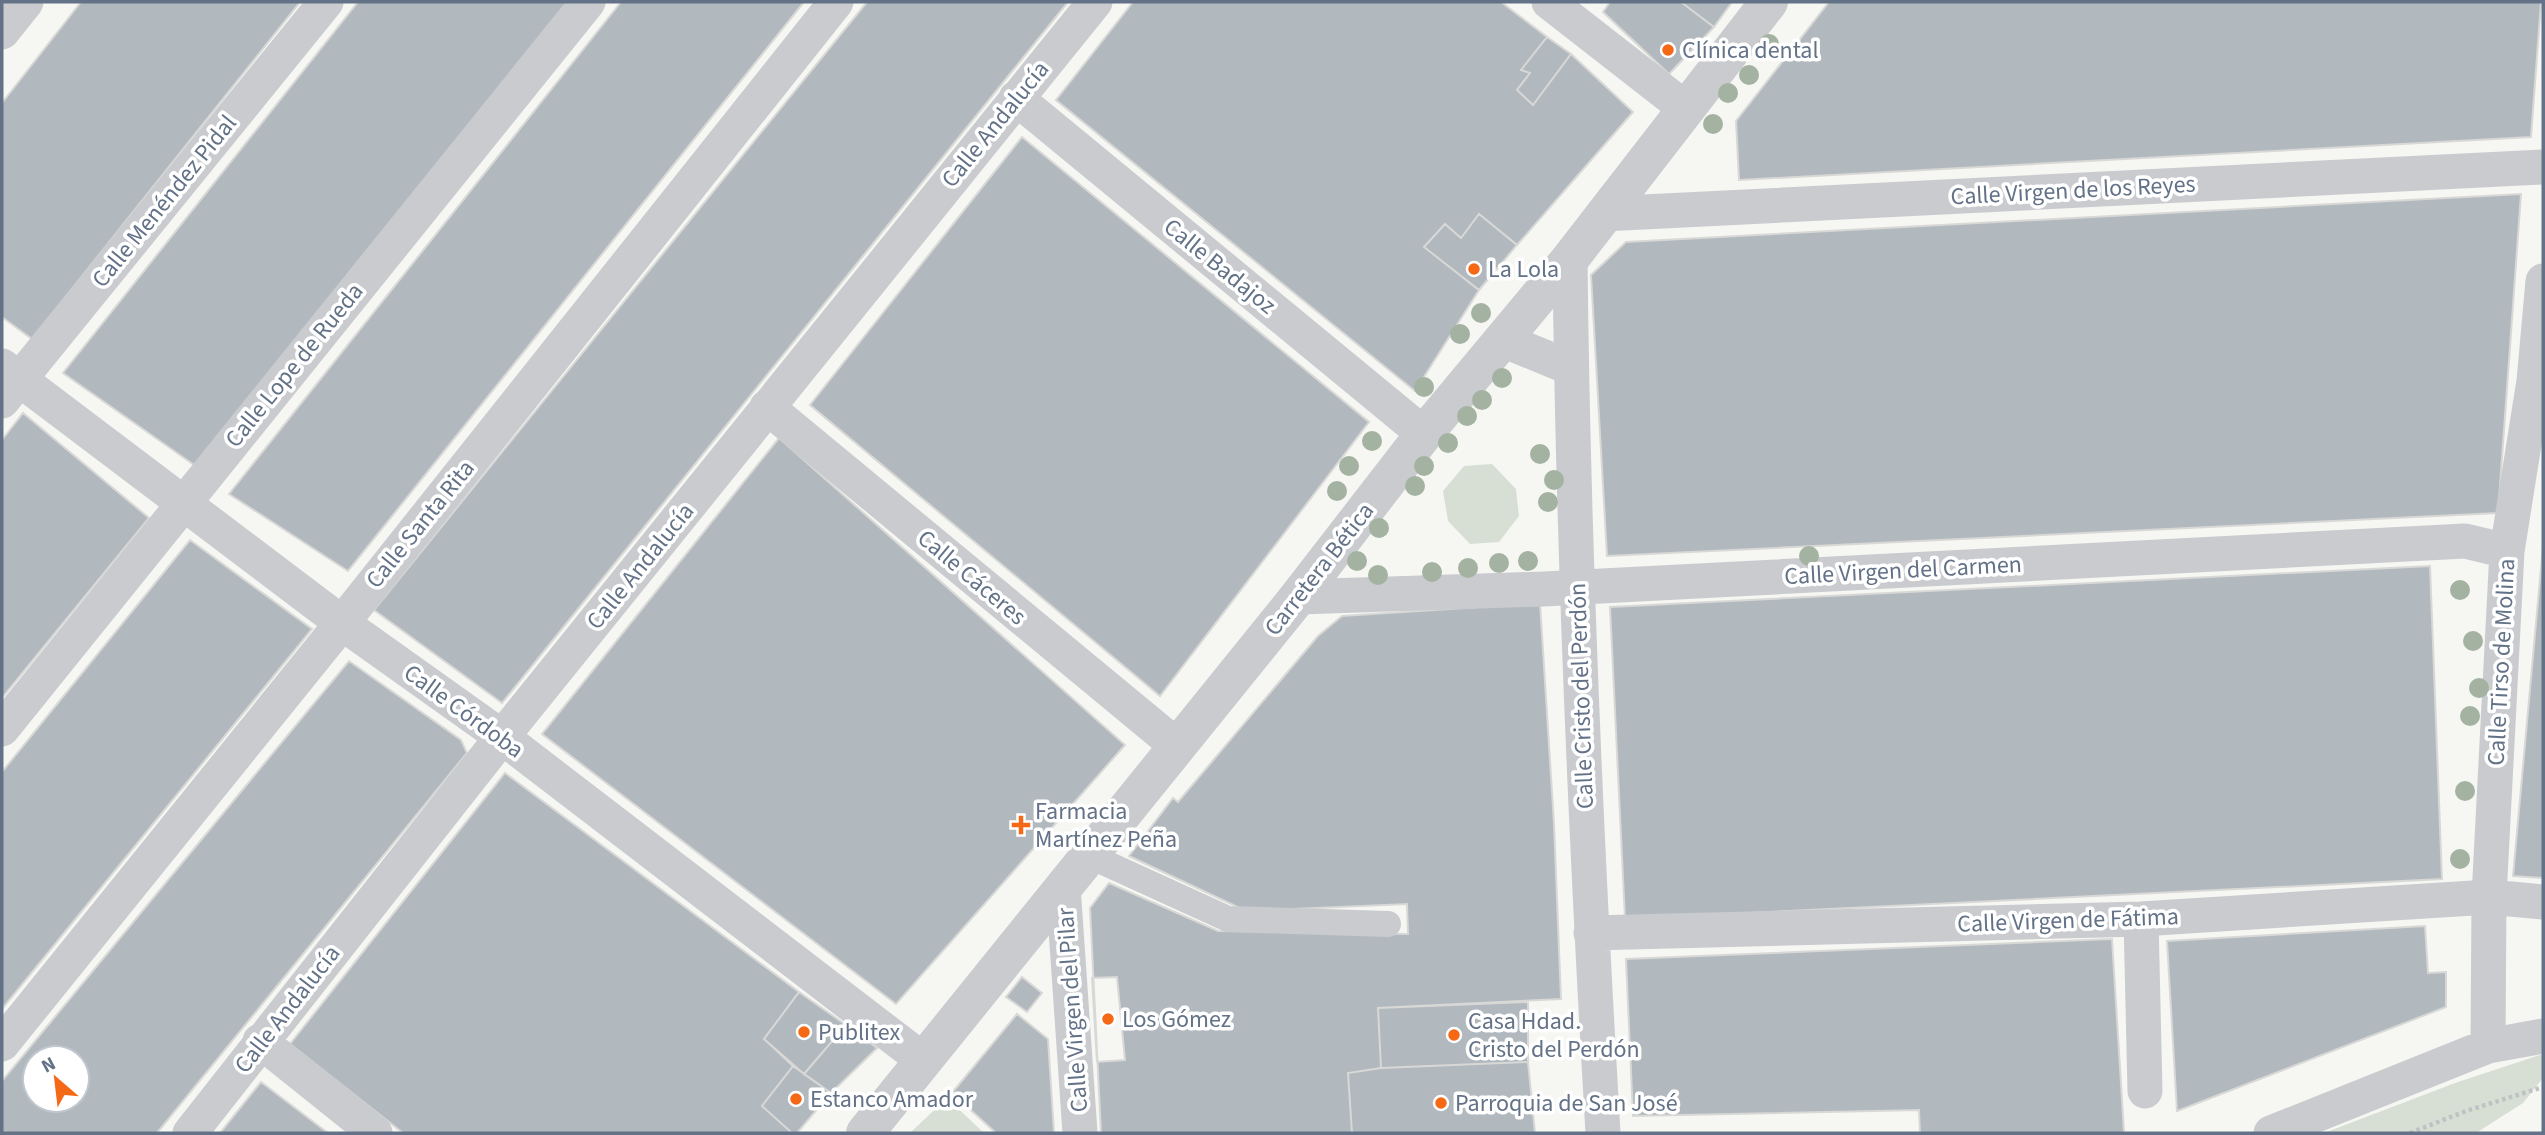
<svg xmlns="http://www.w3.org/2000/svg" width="2545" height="1135" font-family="'Source Sans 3',sans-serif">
<rect width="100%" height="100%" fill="#f6f7f3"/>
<path fill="#d7dfd4" d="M 1492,464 L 1516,489 L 1519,516 L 1499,542 L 1470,544 L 1448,521 L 1443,491 L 1464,466 Z
M 2543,1054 L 2543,1078 L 2523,1103 L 2476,1133 L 2324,1133 L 2455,1083 Z
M 947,1098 L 984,1133 L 910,1133 Z"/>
<path fill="#b1b8be" stroke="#d8d8d6" stroke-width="2" fill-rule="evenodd" d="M 81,2 L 300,2 L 32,339 L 2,317 L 2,103 Z
M 358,2 L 574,2 L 207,474 L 63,373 Z
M 621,2 L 804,2 L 348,571 L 229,494 Z
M 867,2 L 1068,2 L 502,703 L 374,610 Z
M 1133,2 L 1501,2 L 1547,37 L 1521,70 L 1530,73 L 1517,90 L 1533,105 L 1571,54 L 1633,112 L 1517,245 L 1479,214 L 1461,238 L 1445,224 L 1424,247 L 1479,290 L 1415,391 L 1056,100 Z
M 1610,2 L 1681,2 L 1714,27 L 1669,74 L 1603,12 Z
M 1681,2 L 1732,2 L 1714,27 Z
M 1829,2 L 2541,2 L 2531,137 L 1739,180 L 1736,121 Z
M 1547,37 L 1571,54 L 1533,105 L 1517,90 L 1530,73 L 1521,70 Z
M 1022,137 L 1369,422 L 1160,696 L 810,405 Z
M 2521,194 L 2498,513 L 1607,556 L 1591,275 L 1626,242 Z
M 1479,214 L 1517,245 L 1479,290 L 1424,247 L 1445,224 L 1461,238 Z
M 23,413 L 149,518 L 2,698 L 2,440 Z
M 779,438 L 1125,745 L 896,1004 L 542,734 Z
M 190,540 L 312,629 L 2,1009 L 2,772 Z
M 2543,546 L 2543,878 L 2513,876 Z
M 2430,566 L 2442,879 L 1625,919 L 1610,607 Z
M 1540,603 L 1554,824 L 1561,999 L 1378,1008 L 1381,1068 L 1348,1073 L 1352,1133 L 1101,1133 L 1090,908 L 1109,883 L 1218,931 L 1408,934 L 1407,904 L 1246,911 L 1129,856 L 1173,798 L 1178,802 L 1318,636 L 1342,616 Z
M 349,661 L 461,740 L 467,753 L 157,1133 L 2,1133 L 2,1081 ZM 35,1058 L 77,1058 L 77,1100 L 35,1100 Z
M 505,773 L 799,992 L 764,1039 L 793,1066 L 762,1106 L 792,1133 L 403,1133 L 290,1044 Z
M 2425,926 L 2428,973 L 2446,972 L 2446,1007 L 2177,1111 L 2167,941 Z
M 2112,939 L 2124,1132 L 2121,1133 L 1920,1133 L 1919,1110 L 1633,1116 L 1626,959 Z
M 1022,977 L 1042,993 L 1027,1012 L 1006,997 Z
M 1117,977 L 1125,1060 L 1097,1062 L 1092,978 Z
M 799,992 L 846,1025 L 804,1074 L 764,1039 Z
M 1528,1002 L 1528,1062 L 1381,1068 L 1378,1008 Z
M 1017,1014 L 1048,1039 L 1054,1133 L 996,1133 L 952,1093 Z
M 846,1025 L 877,1048 L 831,1093 L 804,1074 Z
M 1528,1062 L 1535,1133 L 1352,1133 L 1348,1073 L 1381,1068 Z
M 793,1066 L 831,1093 L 797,1133 L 792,1133 L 762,1106 Z
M 261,1082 L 328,1133 L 220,1133 Z"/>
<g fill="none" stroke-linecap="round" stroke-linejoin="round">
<path stroke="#bfc1c4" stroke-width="4.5" stroke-dasharray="3.5 3.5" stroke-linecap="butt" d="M 2410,1133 L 2466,1111 L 2543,1087"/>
<path stroke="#c9cbcf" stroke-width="26" d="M 1090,856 L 1228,919 L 1388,924"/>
<path stroke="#c9cbcf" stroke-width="35" d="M 1549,2 L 1685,108
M 2,32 L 26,2
M 1016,98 L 1424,434
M 1603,214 L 2543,167
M 1570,259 C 1573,551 1586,842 1603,1133
M 1503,340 L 1571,368
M 2,366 L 342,623 L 502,737 L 923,1060
M 2,401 L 326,2
M 767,407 L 1177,746
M 1298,597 L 1544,589 L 2465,541 L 2507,551
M 2,729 L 588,2
M 1063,886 L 1080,1133
M 2141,919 L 2145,1091
M 1591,933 L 2141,919 L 2489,897 L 2543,902
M 260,1041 L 375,1133
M 2,1044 L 342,623 L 836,2
M 2488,1046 L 2489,897 L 2507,551 L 2534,381 L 2543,281
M 190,1133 L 502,737 L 1095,2
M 2271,1133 L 2488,1046 L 2543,1036"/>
<path stroke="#c9cbcf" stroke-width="38" d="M 865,1133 L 1298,597 L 1424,434 L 1570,259 L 1769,2"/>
</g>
<g fill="#a4b2a1">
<circle cx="1769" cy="44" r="10"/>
<circle cx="1749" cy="75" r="10"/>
<circle cx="1728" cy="93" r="10"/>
<circle cx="1713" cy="124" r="10"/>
<circle cx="1481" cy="313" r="10"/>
<circle cx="1460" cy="334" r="10"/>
<circle cx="1502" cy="378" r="10"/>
<circle cx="1424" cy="387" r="10"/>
<circle cx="1482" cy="400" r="10"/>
<circle cx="1467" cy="416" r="10"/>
<circle cx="1372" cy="441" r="10"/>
<circle cx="1448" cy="443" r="10"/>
<circle cx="1540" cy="454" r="10"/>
<circle cx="1349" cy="466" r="10"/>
<circle cx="1424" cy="466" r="10"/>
<circle cx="1554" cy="480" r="10"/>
<circle cx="1415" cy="486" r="10"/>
<circle cx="1337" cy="491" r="10"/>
<circle cx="1548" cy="502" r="10"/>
<circle cx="1379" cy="528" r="10"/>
<circle cx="1809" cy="556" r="10"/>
<circle cx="1357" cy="561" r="10"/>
<circle cx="1528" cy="561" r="10"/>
<circle cx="1499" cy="563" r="10"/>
<circle cx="1468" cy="568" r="10"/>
<circle cx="1432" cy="572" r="10"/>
<circle cx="1378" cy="575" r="10"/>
<circle cx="2460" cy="590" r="10"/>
<circle cx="2473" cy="641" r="10"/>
<circle cx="2479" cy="688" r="10"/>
<circle cx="2470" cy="716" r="10"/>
<circle cx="2465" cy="791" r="10"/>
<circle cx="2460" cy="859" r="10"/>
</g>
<g fill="#f56815" stroke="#fff" stroke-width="2.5">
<circle cx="1668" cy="50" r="7"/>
<circle cx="1474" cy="269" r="7"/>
<path d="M1017.5 814.5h7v7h7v7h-7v7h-7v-7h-7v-7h7z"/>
<circle cx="1108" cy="1019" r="7"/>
<circle cx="804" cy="1032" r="7"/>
<circle cx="1454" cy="1035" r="7"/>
<circle cx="796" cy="1099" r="7"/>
<circle cx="1441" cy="1103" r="7"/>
</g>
<g text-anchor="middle" stroke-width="7" stroke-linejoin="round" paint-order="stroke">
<g font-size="24" fill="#637287" stroke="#fff" text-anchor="start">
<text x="1682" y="58">Clínica dental</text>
<text x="1488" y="277">La Lola</text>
<text x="1035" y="819">Farmacia<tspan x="1035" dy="28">Martínez Peña</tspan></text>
<text x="1122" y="1027">Los Gómez</text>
<text x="1468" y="1029">Casa Hdad.<tspan x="1468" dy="28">Cristo del Perdón</tspan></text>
<text x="818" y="1040">Publitex</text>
<text x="810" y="1107">Estanco Amador</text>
<text x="1455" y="1111">Parroquia de San José</text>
</g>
<g font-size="24" fill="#637287" stroke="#fff">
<text transform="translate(995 124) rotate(-51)" y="8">Calle Andalucía</text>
<text transform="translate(2073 190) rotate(-3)" y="8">Calle Virgen de los Reyes</text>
<text transform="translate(164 201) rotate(-51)" y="8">Calle Menéndez Pidal</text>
<text transform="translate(1220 266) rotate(39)" y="8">Calle Badajoz</text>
<text transform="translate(294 365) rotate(-51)" y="8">Calle Lope de Rueda</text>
<text transform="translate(420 524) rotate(-51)" y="8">Calle Santa Rita</text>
<text transform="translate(640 566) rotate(-51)" y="8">Calle Andalucía</text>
<text transform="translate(1319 569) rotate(-52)" y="8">Carretera Bética</text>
<text transform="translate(1903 570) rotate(-3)" y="8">Calle Virgen del Carmen</text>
<text transform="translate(972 577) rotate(40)" y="8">Calle Cáceres</text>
<text transform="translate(2501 662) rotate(-87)" y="8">Calle Tirso de Molina</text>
<text transform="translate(1581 696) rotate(-92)" y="8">Calle Cristo del Perdón</text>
<text transform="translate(464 711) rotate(36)" y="8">Calle Córdoba</text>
<text transform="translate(2068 920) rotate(-2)" y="8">Calle Virgen de Fátima</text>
<text transform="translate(287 1009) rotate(-52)" y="8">Calle Andalucía</text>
<text transform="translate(1072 1010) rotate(-94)" y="8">Calle Virgen del Pilar</text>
</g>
</g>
<rect width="2545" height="1135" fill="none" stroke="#637287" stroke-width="7"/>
<g transform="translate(56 1079) rotate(332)"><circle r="33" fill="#ffffff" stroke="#c1c7cf" stroke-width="2"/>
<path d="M0-5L12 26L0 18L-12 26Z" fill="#f56815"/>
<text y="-10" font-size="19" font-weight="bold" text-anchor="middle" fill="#637287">N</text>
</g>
</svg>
